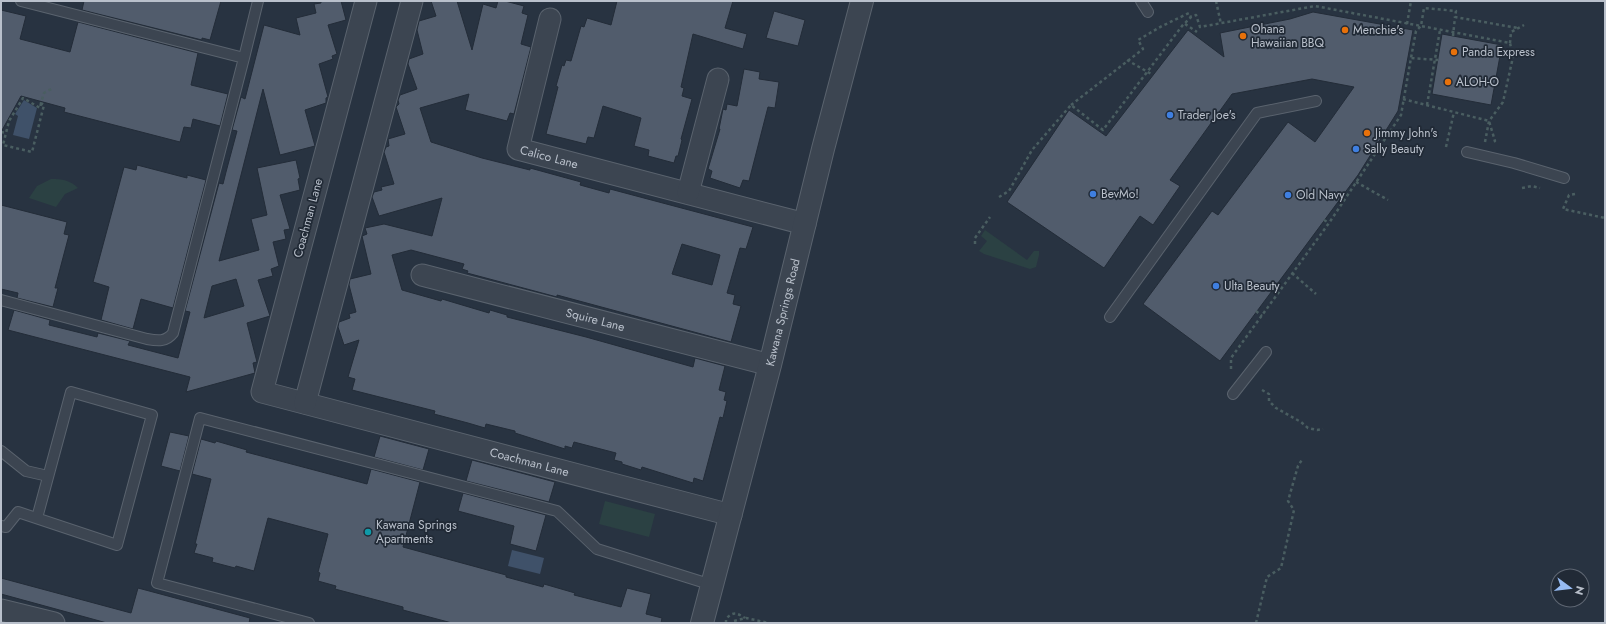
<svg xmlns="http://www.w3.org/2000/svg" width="1606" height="624" font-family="Jost,sans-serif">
<rect width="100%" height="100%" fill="#283341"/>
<path fill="#2b4143" d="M 51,179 C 62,179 70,180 78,188 L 65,194 L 56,207 L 29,198 L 37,186 Z
M 985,230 L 1027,260 L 1034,251 L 1039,251 L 1039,255 L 1036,267 L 1030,269 L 984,254 L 979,251 L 987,241 L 981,236 Z
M 605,501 L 655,514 L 649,537 L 599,524 Z"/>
<path fill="#3f5169" d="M 24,100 L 37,108 L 29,139 L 13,135 L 18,116 L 15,114 Z
M 512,550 L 544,558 L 540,574 L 508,566 Z"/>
<path fill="#515c6c" stroke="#232c38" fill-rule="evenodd" d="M 84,1 L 221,1 L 210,40 L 202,38 L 202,40 L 82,10 Z
M 321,1 L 341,1 L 346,20 L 328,25 L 337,54 L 332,56 L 333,59 L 319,64 L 328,97 L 326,98 L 326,103 L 305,110 L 315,146 L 280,155 L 263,89 L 219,261 L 259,250 L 251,219 L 267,215 L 257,168 L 296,160 L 300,178 L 298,179 L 300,190 L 280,195 L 290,229 L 284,230 L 286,239 L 273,242 L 279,266 L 271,269 L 273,276 L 258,280 L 270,316 L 247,323 L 257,362 L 253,363 L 255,373 L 186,392 L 190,377 L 8,330 L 14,310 L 50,320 L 49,325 L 97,337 L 98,333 L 130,341 L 128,345 L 178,358 L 190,312 L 185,311 L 219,183 L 223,184 L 226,172 L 237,131 L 232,130 L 241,97 L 245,99 L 264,25 L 300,35 L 296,18 L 316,13 L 314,4 L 321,3 ZM 236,279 L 244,306 L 204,318 L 212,286 Z
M 431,1 L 457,1 L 472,50 L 483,4 L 496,8 L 498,1 L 505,1 L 524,6 L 522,13 L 528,15 L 521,44 L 531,47 L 514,114 L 510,113 L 507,121 L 465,110 L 469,94 L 420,108 L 431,142 L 482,158 L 530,170 L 530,168 L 581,182 L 580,185 L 609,193 L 610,189 L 753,227 L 746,249 L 740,248 L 727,293 L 735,295 L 733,304 L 741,306 L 731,342 L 557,295 L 557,297 L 467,273 L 468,271 L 462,269 L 464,264 L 411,250 L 392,255 L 402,290 L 441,301 L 442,299 L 489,313 L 490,310 L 507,315 L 507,317 L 586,337 L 693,367 L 695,358 L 725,366 L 719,390 L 726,392 L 724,400 L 727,401 L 723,418 L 720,417 L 703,481 L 694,478 L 693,483 L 642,467 L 641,470 L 622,464 L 622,462 L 614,460 L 616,453 L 574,442 L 572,448 L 565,446 L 565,449 L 515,433 L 515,431 L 486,424 L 485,428 L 468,423 L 434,414 L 435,411 L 352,390 L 355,379 L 348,377 L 359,340 L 344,345 L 338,327 L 339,322 L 350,318 L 349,314 L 356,312 L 349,285 L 350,279 L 371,274 L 362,236 L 367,234 L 365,228 L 384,224 L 432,236 L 442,198 L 379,216 L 372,197 L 374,192 L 382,190 L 381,187 L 394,184 L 384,152 L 386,147 L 389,146 L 388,139 L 405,134 L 396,107 L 399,104 L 398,100 L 400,95 L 417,89 L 408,64 L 409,59 L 423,54 L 417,30 L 419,21 L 436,16 ZM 682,244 L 720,255 L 712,285 L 672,274 Z
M 617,1 L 733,1 L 725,28 L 747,34 L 743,49 L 693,34 L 681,87 L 684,88 L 682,96 L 692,99 L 681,139 L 682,140 L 678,156 L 676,156 L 674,163 L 648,156 L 649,150 L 634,146 L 641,118 L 603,106 L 594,138 L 588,137 L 586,144 L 546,134 L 558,87 L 556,86 L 562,65 L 564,66 L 566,60 L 571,61 L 581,26 L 584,27 L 587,18 L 611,25 Z
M 1,10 L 26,16 L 20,39 L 70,52 L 78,22 L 198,53 L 191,85 L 228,94 L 220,126 L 193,119 L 191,128 L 184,127 L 180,142 L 64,112 L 65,108 L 21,96 L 1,132 Z
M 774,11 L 805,20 L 798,46 L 766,38 Z
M 1313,12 L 1413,30 L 1398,111 L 1358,175 L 1220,361 L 1143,304 L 1212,211 L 1218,215 L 1288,122 L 1315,142 L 1354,87 L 1312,79 L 1232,94 L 1170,180 L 1180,186 L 1153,225 L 1140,216 L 1104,268 L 1007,202 L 1069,110 L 1106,136 L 1188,30 L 1224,57 L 1220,33 L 1290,19 Z
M 1442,34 L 1502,45 L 1491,105 L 1432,94 Z
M 744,69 L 760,72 L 759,79 L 779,82 L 775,108 L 768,107 L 749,181 L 743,180 L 740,188 L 710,178 L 712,171 L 708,169 L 720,129 L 719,129 L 723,109 L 726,110 L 727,104 L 737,106 Z
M 137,165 L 187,178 L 187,175 L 206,180 L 173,308 L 141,299 L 133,329 L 101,320 L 109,287 L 93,282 L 124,167 L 136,170 Z
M 1,205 L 67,222 L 64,234 L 69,235 L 55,288 L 58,288 L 53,307 L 17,298 L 18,293 L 1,289 Z
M 170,432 L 189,436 L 180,471 L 161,466 Z
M 380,436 L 429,449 L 423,470 L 374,457 Z
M 201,439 L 215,443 L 216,441 L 247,450 L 246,452 L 367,484 L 371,469 L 420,482 L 403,547 L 506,575 L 506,577 L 543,587 L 544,584 L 575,593 L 574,595 L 621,607 L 627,588 L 651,594 L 646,614 L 662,618 L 661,623 L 452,623 L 403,610 L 403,607 L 335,589 L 336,586 L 318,581 L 320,573 L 318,572 L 328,534 L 268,518 L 254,571 L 236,566 L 235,568 L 212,562 L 213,558 L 194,553 L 197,544 L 195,544 L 211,479 L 192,474 Z
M 472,460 L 555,482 L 549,502 L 466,481 Z
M 463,493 L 546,515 L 536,551 L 510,544 L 514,526 L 458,511 Z
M 1,578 L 131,613 L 138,588 L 250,618 L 249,623 L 107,623 L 1,594 Z"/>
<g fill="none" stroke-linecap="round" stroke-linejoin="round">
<defs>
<path id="service" d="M 1141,1 L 1148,12
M 244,58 L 258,1
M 1467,152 L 1514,163 L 1564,178
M 1,300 L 147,339 C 158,341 166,342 173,333 L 244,58 L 21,1
M 1110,317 L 1257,113 L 1316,101
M 1233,394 L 1266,352
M 1,451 L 26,471 L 48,476
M 1,526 L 6,527 L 18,512 L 117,545 L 152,415 L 71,392 L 37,518
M 309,623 L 157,583 L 200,418 L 557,511 L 597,549 L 712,585"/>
<g id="minor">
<path id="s1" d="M 366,1 L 262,392 L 731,515"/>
<path id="s2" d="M 550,19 L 518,149 L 805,224"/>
<path d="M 688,193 L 718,79"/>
<path id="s3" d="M 422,275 L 770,365"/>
<path d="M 305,403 L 412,1"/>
<path d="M 1,610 L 54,623"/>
</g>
<g id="tertiary">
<path id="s4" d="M 702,623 L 770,365 L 823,149 L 862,1"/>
</g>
</defs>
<use href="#service" stroke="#5a636e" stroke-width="12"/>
<use href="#minor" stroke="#5a636e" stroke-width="23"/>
<use href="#tertiary" stroke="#5a636e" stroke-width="24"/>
<path stroke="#4a5e61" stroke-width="2.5" stroke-dasharray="3 3" stroke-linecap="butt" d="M 1216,1 L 1221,24
M 1185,24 L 1197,32
M 1407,24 L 1411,1
M 1453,36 L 1455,17
M 1510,43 L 1511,32 L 1524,25
M 1127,60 L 1153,75
M 1403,99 L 1489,121 L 1495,141 L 1492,143
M 41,103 L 40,108 L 23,98 L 9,121 L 3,145 L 32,152 L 44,105 L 41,103 L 44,93 L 53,88
M 1071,105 L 1143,49 L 1138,40 L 1162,26 L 1189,13 L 1191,17
M 1427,105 L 1440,30
M 1,132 L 6,133
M 1485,142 L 1489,121 L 1503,102 L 1513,57 L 1510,43 L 1421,26 L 1424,8 L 1456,11 L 1455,17 L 1518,28
M 1446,147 L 1454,112
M 1356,182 L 1388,200
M 1522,188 L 1532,186 L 1540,188
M 1575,194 L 1569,195 L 1563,209 L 1605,218
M 999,197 L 1009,191 L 1032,150 L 1071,105 L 1103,130 L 1182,26 L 1191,17 L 1196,15 L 1200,27 L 1315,6 L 1421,26 L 1416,31 L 1411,58
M 1324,220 L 1329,223
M 975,244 L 975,238 L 990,217
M 1292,273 L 1316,294
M 1256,311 L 1262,316
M 1231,369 L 1231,358 L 1329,223 L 1401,115 L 1411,58 L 1438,60
M 1262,390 L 1269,394 L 1269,401 L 1276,408 L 1301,422 L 1308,428 L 1317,430 L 1323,429
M 734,621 L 746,618 L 769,623
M 726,623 L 726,619 C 733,611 737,613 745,618
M 1256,623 L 1267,577 L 1281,568 L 1294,510 L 1288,501 L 1298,466 L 1303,458"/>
<use href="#service" stroke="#3c4551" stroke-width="10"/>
<use href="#minor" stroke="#3c4551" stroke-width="21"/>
<use href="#tertiary" stroke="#3c4551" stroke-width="22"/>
</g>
<g fill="#e8710a" stroke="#212a36" stroke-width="1.5">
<circle cx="1345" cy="30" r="4"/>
<circle cx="1243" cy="36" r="4"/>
<circle cx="1454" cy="52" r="4"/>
<circle cx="1448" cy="82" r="4"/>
<circle cx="1367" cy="133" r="4"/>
</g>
<g fill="#3f7fe0" stroke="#212a36" stroke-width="1.5">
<circle cx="1170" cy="115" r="4"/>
<circle cx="1356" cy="149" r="4"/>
<circle cx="1093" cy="194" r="4"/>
<circle cx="1288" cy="195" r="4"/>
<circle cx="1216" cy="286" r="4"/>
</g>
<circle fill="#0f9aa8" stroke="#212a36" stroke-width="1.5" cx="368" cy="532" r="4"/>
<g text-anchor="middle" stroke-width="3.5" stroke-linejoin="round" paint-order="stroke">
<g font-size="12" fill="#b9c0cb" stroke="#212a36" text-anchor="start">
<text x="1251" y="33">Ohana<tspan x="1251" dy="14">Hawaiian BBQ</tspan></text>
<text x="1353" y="34">Menchie's</text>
<text x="1462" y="56">Panda Express</text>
<text x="1456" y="86">ALOH-O</text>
<text x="1178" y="119">Trader Joe's</text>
<text x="1375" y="137">Jimmy John's</text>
<text x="1364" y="153">Sally Beauty</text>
<text x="1101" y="198">BevMo!</text>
<text x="1296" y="199">Old Navy</text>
<text x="1224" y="290">Ulta Beauty</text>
<text x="376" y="529">Kawana Springs<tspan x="376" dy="14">Apartments</tspan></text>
</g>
<g font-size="12" fill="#b9c0cb" stroke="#212a36">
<text dy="4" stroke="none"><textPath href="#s2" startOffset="166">Calico Lane</textPath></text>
<text transform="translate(308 218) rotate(-75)" y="4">Coachman Lane</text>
<text dy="4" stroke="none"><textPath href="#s4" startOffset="321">Kawana Springs Road</textPath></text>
<text dy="4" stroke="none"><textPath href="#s3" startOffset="179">Squire Lane</textPath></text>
<text dy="4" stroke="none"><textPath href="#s1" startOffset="681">Coachman Lane</textPath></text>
</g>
</g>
<rect width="1606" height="624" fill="none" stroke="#b9c0cb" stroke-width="4"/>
<g transform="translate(1570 588) rotate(105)"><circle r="19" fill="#212a36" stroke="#5e6672"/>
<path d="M0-3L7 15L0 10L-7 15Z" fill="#96bbf3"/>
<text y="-6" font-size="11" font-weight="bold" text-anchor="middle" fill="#b9c0cb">N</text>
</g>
</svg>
